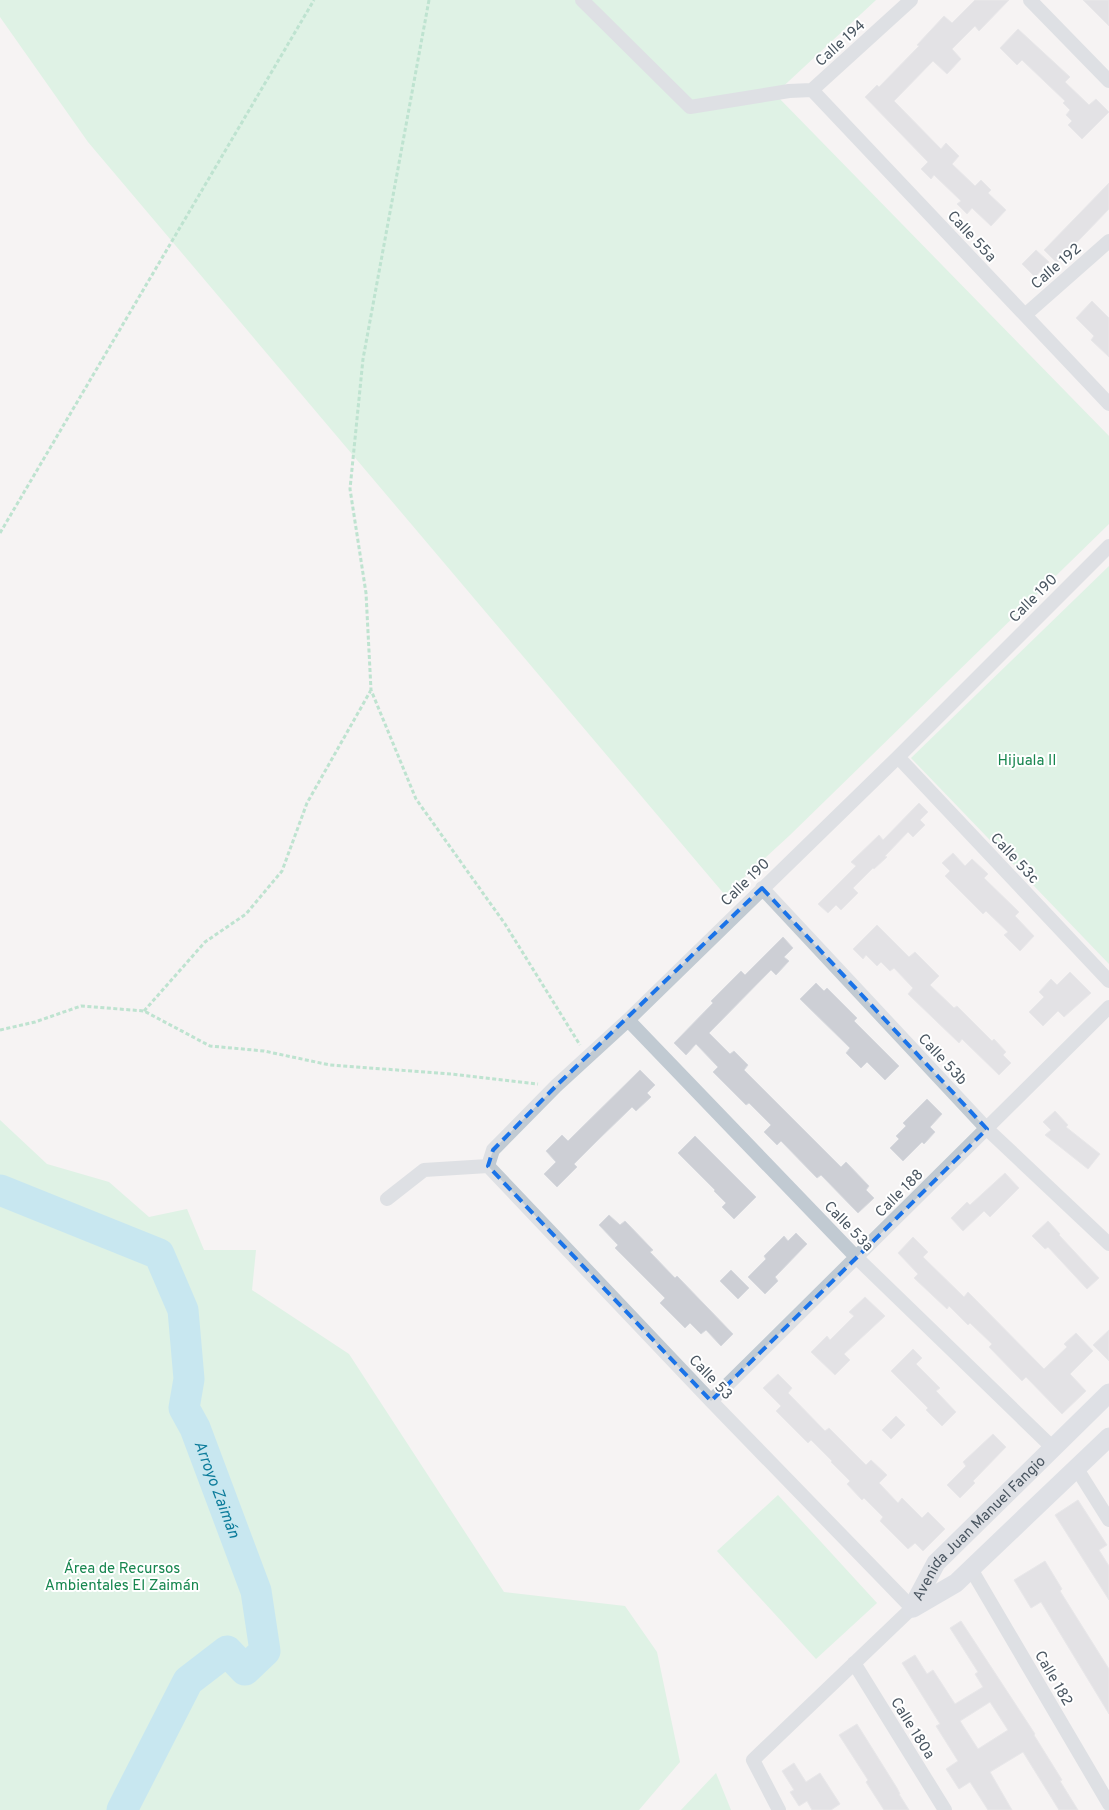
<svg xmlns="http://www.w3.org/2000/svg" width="1109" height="1810" font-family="Overpass,sans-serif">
<rect width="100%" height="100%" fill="#f5f3f3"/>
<path fill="#c3f1d5" d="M 0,0 L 876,0 L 775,94 L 1109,436 L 1109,524 L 790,835 L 725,895 L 88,142 L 0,17 Z
M 1109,566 L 1109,964 L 911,758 Z
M 0,1120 L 47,1164 L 109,1182 L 149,1217 L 187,1209 L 204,1250 L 256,1250 L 252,1290 L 349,1354 L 504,1592 L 625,1606 L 657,1652 L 680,1762 L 639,1810 L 0,1810 Z
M 778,1495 L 877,1603 L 816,1659 L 717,1551 Z
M 716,1773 L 731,1810 L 681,1810 Z"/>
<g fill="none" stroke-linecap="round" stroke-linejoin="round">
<path stroke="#90daee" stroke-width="31" id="s1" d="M 0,1190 L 159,1254 L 183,1310 L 189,1379 L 184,1408 L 195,1428 L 256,1591 L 265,1651 L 245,1670 L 227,1651 L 188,1681 L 122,1810"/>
</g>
<path fill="#cdcfd5" stroke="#d7d9de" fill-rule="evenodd" d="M 975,0 L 1009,0 L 979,31 L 975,26 L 952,49 L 961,59 L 947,74 L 933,61 L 894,101 L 941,149 L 946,143 L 959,156 L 952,164 L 975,186 L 981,180 L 991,190 L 988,193 L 1006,210 L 991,226 L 972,208 L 967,214 L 957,204 L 961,201 L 934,175 L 931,179 L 921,169 L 928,162 L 865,97 L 877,85 L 879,87 L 919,46 L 917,45 L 944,16 L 952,23 Z
M 1083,0 L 1109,0 L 1109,26 Z
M 1018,29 L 1070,77 L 1065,82 L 1089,105 L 1096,99 L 1109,112 L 1082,139 L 1068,125 L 1072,121 L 1066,115 L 1070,110 L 1063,103 L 1065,101 L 1022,60 L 1017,65 L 1000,48 Z
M 1109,183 L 1109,209 L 1057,263 L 1044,250 Z
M 1036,250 L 1049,262 L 1035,277 L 1022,264 Z
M 1092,301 L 1109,318 L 1109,357 L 1091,340 L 1094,336 L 1076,318 Z
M 919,803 L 928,812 L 920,820 L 925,825 L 913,837 L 908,832 L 885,856 L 887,857 L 874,869 L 873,868 L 853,888 L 858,893 L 841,910 L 836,905 L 828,913 L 818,904 L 856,866 L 851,862 L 879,835 L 883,840 Z
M 953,853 L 965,866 L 972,859 L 988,874 L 984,878 L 1019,912 L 1015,916 L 1034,936 L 1020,951 L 1004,935 L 1008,932 L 986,911 L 983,914 L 945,876 L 950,871 L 942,863 Z
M 877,925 L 909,957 L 915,952 L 939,976 L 930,985 L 954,1008 L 957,1006 L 992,1041 L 994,1039 L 1006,1052 L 1003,1055 L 1011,1063 L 999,1075 L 962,1039 L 959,1043 L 908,994 L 913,988 L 894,968 L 890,971 L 881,962 L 877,966 L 866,955 L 863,959 L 853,949 Z
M 783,937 L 793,948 L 784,957 L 789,961 L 776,975 L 771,970 L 709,1033 L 730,1054 L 734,1051 L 748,1065 L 744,1070 L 841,1167 L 846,1162 L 869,1186 L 866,1190 L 874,1198 L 858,1213 L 821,1175 L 817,1178 L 781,1141 L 777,1145 L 764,1132 L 771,1125 L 749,1103 L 746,1105 L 713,1072 L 718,1067 L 696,1044 L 686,1055 L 674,1043 L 713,1003 L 711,1001 L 741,971 L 745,975 Z
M 1070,972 L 1091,993 L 1064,1017 L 1058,1011 L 1043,1026 L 1029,1012 L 1044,997 L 1039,992 L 1051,979 L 1057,985 Z
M 816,983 L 824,991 L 827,988 L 857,1018 L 854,1021 L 899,1066 L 885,1080 L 867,1062 L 861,1068 L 846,1053 L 850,1048 L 800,999 Z
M 640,1070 L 655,1085 L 647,1093 L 651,1097 L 636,1111 L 632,1107 L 597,1141 L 574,1164 L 577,1167 L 557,1187 L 544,1174 L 556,1162 L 546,1151 L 562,1135 L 568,1141 Z
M 927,1099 L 942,1114 L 930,1127 L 935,1132 L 924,1144 L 922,1142 L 903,1161 L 890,1148 L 899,1139 L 896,1136 L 906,1126 L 903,1123 Z
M 1055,1111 L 1068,1125 L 1066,1127 L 1100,1154 L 1088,1169 L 1045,1135 L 1051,1130 L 1043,1122 Z
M 695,1136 L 756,1197 L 734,1219 L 722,1207 L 726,1203 L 714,1191 L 715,1190 L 678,1153 Z
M 1005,1173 L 1019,1188 L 990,1217 L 984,1211 L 963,1231 L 951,1218 L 967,1202 L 970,1205 Z
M 609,1215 L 620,1225 L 625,1221 L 653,1250 L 650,1252 L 675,1278 L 677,1276 L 733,1334 L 721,1346 L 706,1330 L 701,1334 L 690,1323 L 685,1328 L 660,1303 L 665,1298 L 615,1248 L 618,1245 L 599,1225 Z
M 1048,1221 L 1060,1234 L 1059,1235 L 1099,1278 L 1087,1289 L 1048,1247 L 1045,1249 L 1032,1236 Z
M 796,1233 L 807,1244 L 775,1277 L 778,1281 L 765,1294 L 748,1277 L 766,1259 L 764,1256 L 784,1236 L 788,1241 Z
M 913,1237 L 928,1252 L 923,1257 L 964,1297 L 968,1292 L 1044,1369 L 1067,1347 L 1064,1344 L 1076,1333 L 1093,1351 L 1070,1374 L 1086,1391 L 1062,1414 L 1026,1377 L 1022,1381 L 989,1347 L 992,1344 L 970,1323 L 968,1325 L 949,1306 L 947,1309 L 914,1278 L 918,1274 L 898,1253 Z
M 731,1270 L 749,1288 L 738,1299 L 720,1281 Z
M 865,1297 L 885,1316 L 844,1354 L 850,1360 L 835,1375 L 811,1352 L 827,1336 L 830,1340 L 854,1316 L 849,1312 Z
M 1109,1330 L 1109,1361 L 1093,1345 Z
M 913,1349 L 922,1358 L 916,1364 L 940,1388 L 936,1391 L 956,1412 L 942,1426 L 926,1410 L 928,1408 L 891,1371 Z
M 778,1374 L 792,1388 L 788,1393 L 825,1431 L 829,1428 L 866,1465 L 871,1460 L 887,1475 L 879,1483 L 898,1503 L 902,1498 L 922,1518 L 928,1512 L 945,1529 L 923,1551 L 915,1543 L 908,1549 L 880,1521 L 883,1517 L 864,1498 L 862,1500 L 847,1484 L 850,1481 L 831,1462 L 832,1461 L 811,1440 L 808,1443 L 776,1411 L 781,1406 L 763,1388 Z
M 896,1416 L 905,1425 L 891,1439 L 882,1430 Z
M 993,1434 L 1006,1447 L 973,1481 L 975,1483 L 960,1498 L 947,1485 L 966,1466 L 963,1462 Z
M 1078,1500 L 1107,1545 L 1099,1550 L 1109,1566 L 1109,1600 L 1055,1515 Z
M 1045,1561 L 1062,1589 L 1060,1591 L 1109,1669 L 1109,1714 L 1041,1602 L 1031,1608 L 1014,1580 Z
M 961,1621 L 1035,1734 L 1034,1735 L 1062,1780 L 1060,1781 L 1078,1810 L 1059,1810 L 1023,1752 L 990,1772 L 1012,1810 L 988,1810 L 970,1782 L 959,1789 L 946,1769 L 958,1761 L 936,1726 L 940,1724 L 902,1663 L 915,1655 L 927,1674 L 933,1670 L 955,1704 L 983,1687 L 975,1674 L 978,1672 L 950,1628 ZM 990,1702 L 1008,1730 L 978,1749 L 960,1721 Z
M 857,1724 L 897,1788 L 900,1794 L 899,1794 L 909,1810 L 884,1810 L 866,1782 L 868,1780 L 839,1735 Z
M 794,1763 L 806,1782 L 820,1773 L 840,1804 L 831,1810 L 812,1810 L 807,1801 L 799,1806 L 790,1792 L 794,1790 L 782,1771 Z"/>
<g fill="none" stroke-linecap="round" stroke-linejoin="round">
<path stroke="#7ad0a6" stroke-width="3" stroke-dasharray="4 2.5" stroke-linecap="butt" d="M 429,0 L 363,359 L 350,489 L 366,593 L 371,690 L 416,799 L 505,924 L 580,1045
M 0,533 L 314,0
M 144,1011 L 205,942 L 246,914 L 282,871 L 307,803 L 371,690
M 0,1030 L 35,1022 L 81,1006 L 144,1011 L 210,1046 L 264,1051 L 330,1065 L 451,1074 L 538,1084"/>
<path stroke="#c1cad2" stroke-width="14" d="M 582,0 L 690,107 L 789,91 L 812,90
M 1030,0 L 1109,81
M 812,90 L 1109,404
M 812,90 L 911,0
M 1025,315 L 1109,241
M 898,757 L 1109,981
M 762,888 L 987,1129 L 1109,1244
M 628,1020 L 857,1258 L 1053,1448
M 488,1166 L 711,1401 L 912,1608 L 753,1760 L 779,1810
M 488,1166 L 493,1150 L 556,1086 L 628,1020 L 898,757 L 1109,546
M 387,1199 L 424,1170 L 488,1166
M 711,1401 L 1109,1007
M 1077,1469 L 1109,1520
M 971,1569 L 1109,1804
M 854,1663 L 945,1810"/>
<g stroke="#c1cbd6" stroke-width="19">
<path id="s2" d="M 912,1608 L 936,1563 L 1109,1393"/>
<path d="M 913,1608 L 956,1583 L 1109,1437"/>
</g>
</g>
<path d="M0 0H1109V1810H0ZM 762,888 L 987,1129 L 711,1401 L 488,1166 L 493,1150 L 556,1086 Z" fill="#f5f3f3" fill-opacity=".55" fill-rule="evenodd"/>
<path fill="none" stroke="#1a73e8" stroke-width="4" stroke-dasharray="10 6" stroke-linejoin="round" d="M 762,888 L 987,1129 L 711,1401 L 488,1166 L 493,1150 L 556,1086 Z"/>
<g text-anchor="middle" stroke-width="4" stroke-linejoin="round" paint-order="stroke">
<g font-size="15" fill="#4a5661" stroke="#fff">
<text transform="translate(840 43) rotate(-42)" y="5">Calle 194</text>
<text transform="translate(972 236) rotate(47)" y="5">Calle 55a</text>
<text transform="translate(1056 266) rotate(-41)" y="5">Calle 192</text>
<text transform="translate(1033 598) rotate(-45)" y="5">Calle 190</text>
<text transform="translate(1015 858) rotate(47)" y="5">Calle 53c</text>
<text transform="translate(745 882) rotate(-44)" y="5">Calle 190</text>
<text transform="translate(943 1059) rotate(47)" y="5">Calle 53b</text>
<text transform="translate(899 1193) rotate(-45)" y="5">Calle 188</text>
<text transform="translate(849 1226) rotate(46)" y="5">Calle 53a</text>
<text transform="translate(711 1377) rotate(46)" y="5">Calle 53</text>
<text dy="5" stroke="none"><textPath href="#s2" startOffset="105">Avenida Juan Manuel Fangio</textPath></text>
<text transform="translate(1054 1678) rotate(60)" y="5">Calle 182</text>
<text transform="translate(913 1728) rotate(58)" y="5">Calle 180a</text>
</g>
<g font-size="15" fill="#17864f" stroke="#fff">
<text x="1027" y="765">Hijuala II</text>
<text x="122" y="1573">Área de Recursos<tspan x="122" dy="17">Ambientales El Zaimán</tspan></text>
</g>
<g font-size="16" font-style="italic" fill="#0c7c9b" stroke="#fff">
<text dy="6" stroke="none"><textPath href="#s1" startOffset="419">Arroyo Zaimán</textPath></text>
</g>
</g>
</svg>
